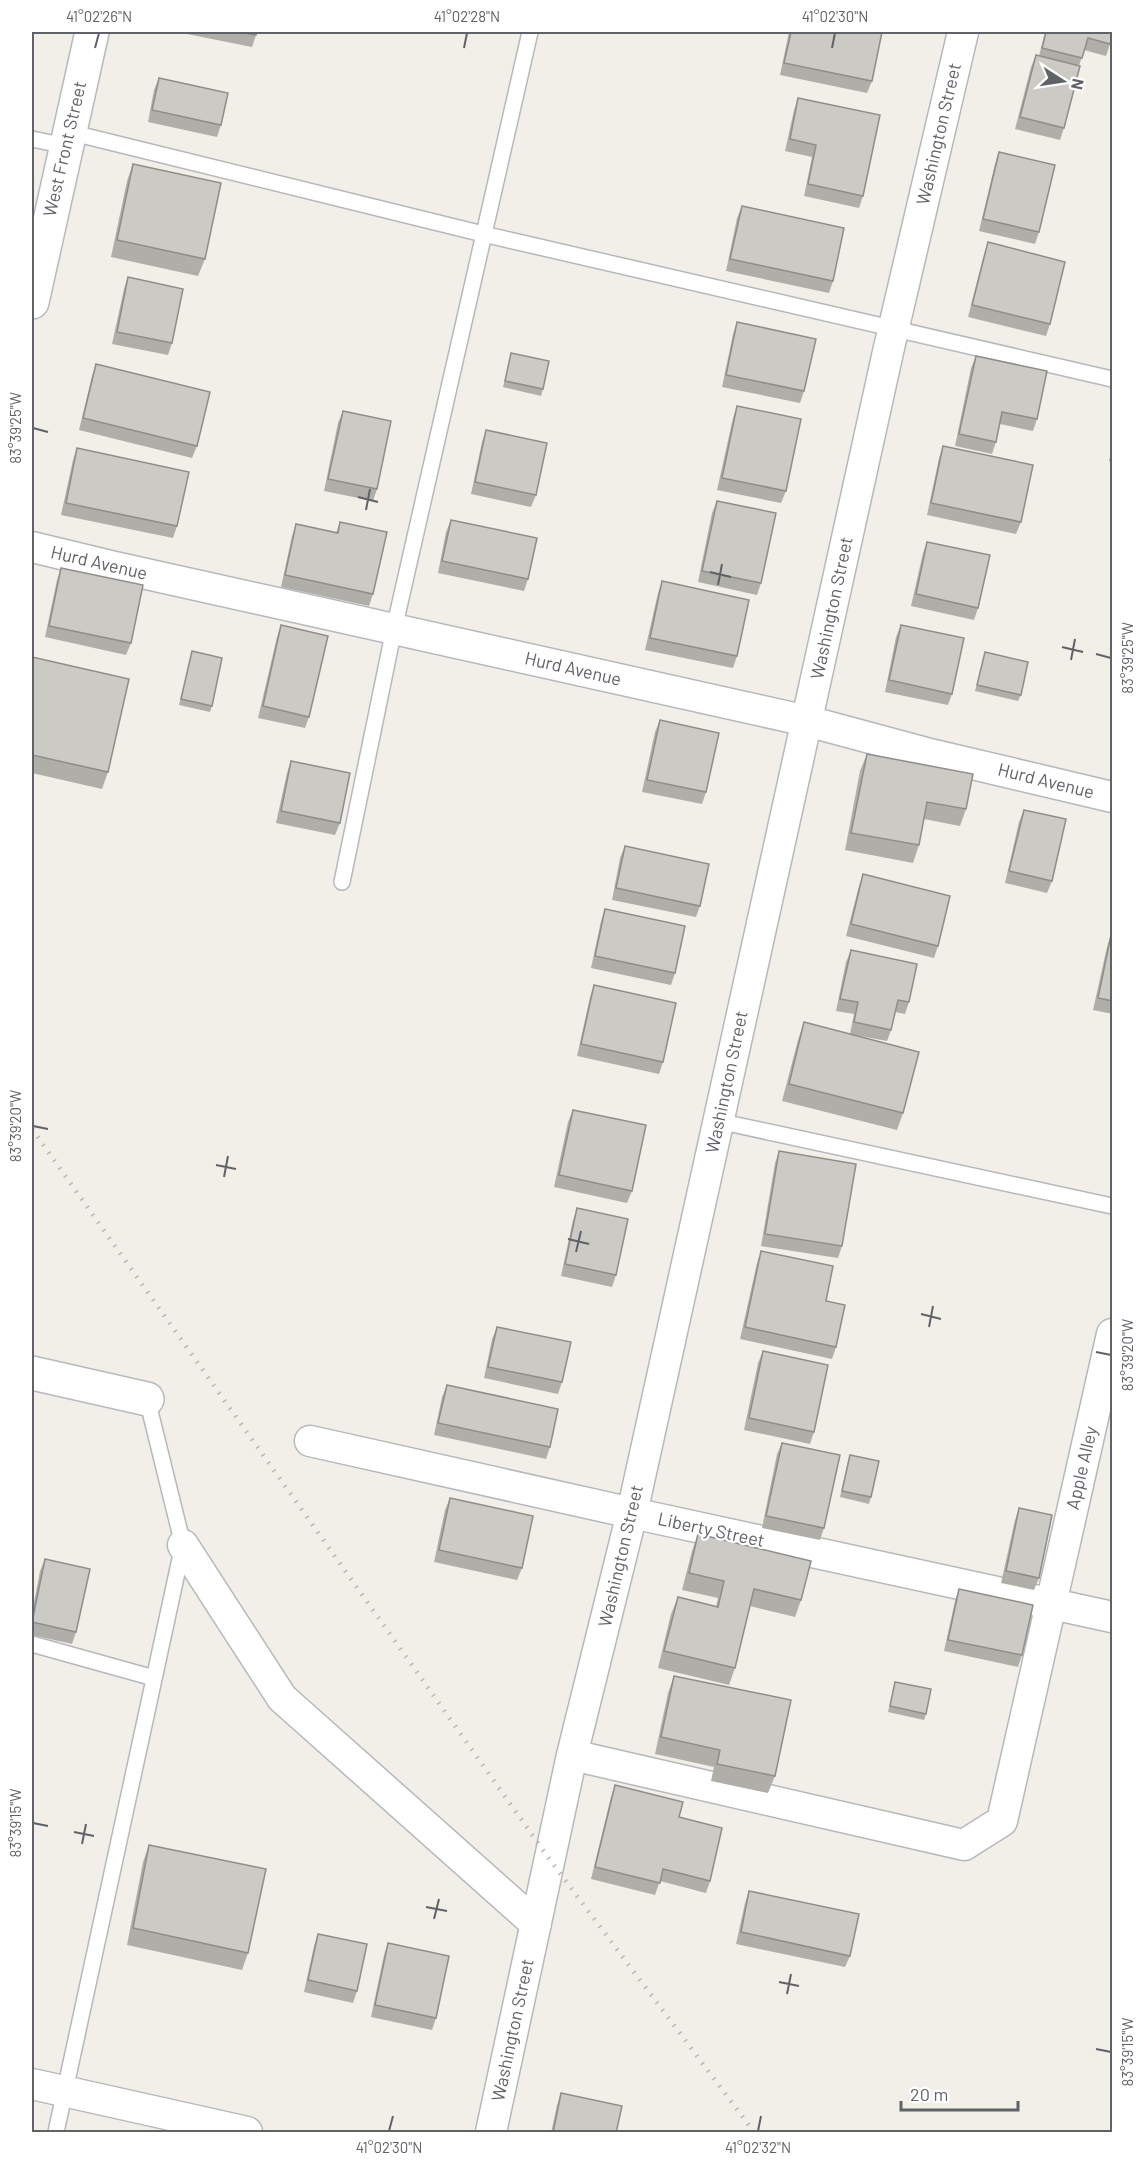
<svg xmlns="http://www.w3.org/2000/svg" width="1144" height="2164" font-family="Barlow,sans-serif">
<rect width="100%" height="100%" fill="#f1efe8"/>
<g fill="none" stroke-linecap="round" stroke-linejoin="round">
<defs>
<path id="lane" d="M 69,132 L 483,234 L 1112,379
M 32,139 L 66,146
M 342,882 L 394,629 L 530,32
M 718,1121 L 1112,1206
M 32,1644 L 154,1678
M 56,2132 L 183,1545 L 147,1399"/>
<path id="street" d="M 32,547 L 115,567 L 807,721 L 926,753 L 1112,797
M 310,1441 L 632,1513 L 1112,1617
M 183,1545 L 282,1698 L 536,1924
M 572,1755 L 964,1845 L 1002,1821 L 1112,1334
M 32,2084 L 247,2132
M 491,2132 L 572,1755 L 632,1513 L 888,352 L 963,32"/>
<path id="secondary" d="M 32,302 L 92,32
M 32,1373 L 147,1399"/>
</defs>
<use href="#lane" stroke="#b5b8bc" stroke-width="18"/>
<use href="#street" stroke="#b5b8bc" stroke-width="33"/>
<use href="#secondary" stroke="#b6babf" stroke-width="36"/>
<use href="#lane" stroke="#fff" stroke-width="15"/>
<use href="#street" stroke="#fff" stroke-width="30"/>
<use href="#secondary" stroke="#fff" stroke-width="33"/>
<path stroke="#b6b7b8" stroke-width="4.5" stroke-dasharray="1.5 8" stroke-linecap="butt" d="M 32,1129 L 550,1860 L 754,2132"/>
</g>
<path fill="#afaea9" d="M 177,32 L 257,32 L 252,47 Z
M 789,32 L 882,32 L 872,81 L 867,93 L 780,75 Z
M 1045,32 L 1113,32 L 1110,44 L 1106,56 L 1084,50 L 1079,66 L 1064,128 L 1060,140 L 1015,129 L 1031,67 L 1036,55 L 1039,56 Z
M 159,78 L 221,125 L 217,137 L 148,122 L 154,90 Z
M 798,98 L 863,196 L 859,208 L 804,196 L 812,157 L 785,151 L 794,110 Z
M 999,152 L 1039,232 L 1035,244 L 979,231 L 995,164 Z
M 133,164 L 205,259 L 198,276 L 111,257 L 127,181 Z
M 742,206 L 833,281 L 829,293 L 726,271 L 737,218 Z
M 988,242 L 1050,324 L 1046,336 L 968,317 L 984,254 Z
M 128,277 L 172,343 L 168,355 L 112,344 L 124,289 Z
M 737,322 L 804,391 L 800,403 L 722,387 L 733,334 Z
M 511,353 L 543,389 L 541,396 L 503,387 Z
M 976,356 L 1037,419 L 1033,431 L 1000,424 L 996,442 L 992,454 L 955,446 L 971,368 Z
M 96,364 L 197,446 L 192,458 L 79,430 L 92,376 Z
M 737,406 L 786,491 L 781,503 L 717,490 L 733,418 Z
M 343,411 L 377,489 L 373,501 L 324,491 L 338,423 Z
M 486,430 L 536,495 L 531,507 L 471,494 L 482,442 Z
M 943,446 L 1021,522 L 1016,534 L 927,515 L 939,458 Z
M 1113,446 L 1113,462 L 1109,461 Z
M 77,448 L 177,526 L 173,538 L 61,515 L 73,460 Z
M 717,501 L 761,583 L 757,595 L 698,582 L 712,513 Z
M 451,520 L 528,579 L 524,591 L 438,573 L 446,532 Z
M 340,522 L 373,594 L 369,606 L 281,587 L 292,536 L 296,524 L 336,533 Z
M 927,542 L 978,608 L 974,620 L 911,606 L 923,553 Z
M 61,568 L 131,643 L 126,655 L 45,637 L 57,580 Z
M 662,581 L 737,656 L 733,668 L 645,650 L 658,593 Z
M 281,625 L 309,717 L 305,728 L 258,718 L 277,637 Z
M 901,625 L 952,694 L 948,705 L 885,692 L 896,637 Z
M 192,651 L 212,706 L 210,712 L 179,705 Z
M 985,652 L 1021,695 L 1018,701 L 975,691 Z
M 32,657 L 108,772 L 102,789 L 32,773 Z
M 660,720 L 706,792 L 702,804 L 642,792 L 655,732 Z
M 867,754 L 966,809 L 960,826 L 924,819 L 919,845 L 913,863 L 845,850 L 860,771 Z
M 291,761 L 340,823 L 335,835 L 276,823 L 287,773 Z
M 1024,810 L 1052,881 L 1047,893 L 1005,883 L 1019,822 Z
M 625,846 L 700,906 L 696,917 L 612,900 L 620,858 Z
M 863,874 L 938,946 L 934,958 L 846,936 L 859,886 Z
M 605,909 L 675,973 L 671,985 L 591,968 L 601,921 Z
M 1111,935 L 1113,935 L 1113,1014 L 1093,1010 L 1107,947 Z
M 851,950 L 909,1002 L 905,1014 L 895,1012 L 891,1030 L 887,1041 L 850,1034 L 854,1014 L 836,1011 L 846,962 Z
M 594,985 L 663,1062 L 659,1074 L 577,1056 L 590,997 Z
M 804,1022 L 903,1113 L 897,1130 L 782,1101 L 798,1040 Z
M 573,1110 L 632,1191 L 627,1203 L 554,1187 L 568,1122 Z
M 779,1151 L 842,1246 L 838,1258 L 761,1246 L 775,1163 Z
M 577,1208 L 616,1275 L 612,1287 L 561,1276 L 573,1220 Z
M 761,1251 L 826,1301 L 836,1347 L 832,1359 L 740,1339 L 757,1263 Z
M 497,1327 L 562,1382 L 558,1394 L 484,1378 L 492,1339 Z
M 763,1351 L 814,1432 L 810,1444 L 744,1430 L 758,1363 Z
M 447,1385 L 550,1447 L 546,1459 L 434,1435 L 442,1397 Z
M 782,1443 L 824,1528 L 820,1540 L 762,1528 L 777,1454 Z
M 850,1455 L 871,1497 L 869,1504 L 840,1497 L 848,1461 Z
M 450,1498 L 522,1568 L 517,1580 L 434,1562 L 445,1510 Z
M 1019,1508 L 1039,1578 L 1034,1590 L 1001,1583 L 1015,1520 Z
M 698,1534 L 801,1600 L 795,1617 L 750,1606 L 735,1668 L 729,1685 L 658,1668 L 671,1614 L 678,1597 L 716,1607 L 718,1598 L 682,1590 L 692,1551 Z
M 45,1559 L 76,1632 L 72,1644 L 32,1635 L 32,1613 L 40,1571 Z
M 959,1589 L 1022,1655 L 1018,1667 L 944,1651 L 955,1601 Z
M 674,1676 L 775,1776 L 768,1793 L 711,1781 L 714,1767 L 655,1754 L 668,1693 Z
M 895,1682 L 926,1714 L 924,1720 L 888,1712 Z
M 615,1785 L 679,1817 L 710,1881 L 706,1893 L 660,1881 L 655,1895 L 591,1879 L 611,1797 Z
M 149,1845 L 248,1953 L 242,1970 L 127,1945 L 143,1862 Z
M 749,1891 L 850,1956 L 845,1967 L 736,1944 L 745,1903 Z
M 318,1934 L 357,1991 L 353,2003 L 304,1992 L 314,1946 Z
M 388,1943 L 436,2018 L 432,2030 L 371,2017 L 384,1955 Z
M 561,2093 L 616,2133 L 551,2133 L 557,2105 Z"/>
<path fill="#cccac5" stroke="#8f8d8a" stroke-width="1.5" d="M 238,32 L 257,32 L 256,35 Z
M 791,32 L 882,32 L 872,81 L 784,63 Z
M 1046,32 L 1113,32 L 1113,36 L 1110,44 L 1088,38 L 1082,58 L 1042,48 Z
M 1036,55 L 1080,66 L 1064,128 L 1020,117 Z
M 159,78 L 228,93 L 221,125 L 152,110 Z
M 798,98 L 880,115 L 863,196 L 808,184 L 816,145 L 790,139 Z
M 999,152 L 1055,165 L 1039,232 L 983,219 Z
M 133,164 L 221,183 L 205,259 L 117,240 Z
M 742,206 L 844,228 L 833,281 L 730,259 Z
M 988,242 L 1065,262 L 1050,324 L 972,305 Z
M 128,277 L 183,289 L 172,343 L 117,332 Z
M 737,322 L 816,339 L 804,391 L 726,375 Z
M 511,353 L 549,361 L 543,389 L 505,381 Z
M 976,356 L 1047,371 L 1037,419 L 1002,412 L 996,442 L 959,434 Z
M 96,364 L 210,392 L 197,446 L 83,418 Z
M 737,406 L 801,419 L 786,491 L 722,478 Z
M 343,411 L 391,421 L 377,489 L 328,479 Z
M 486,430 L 547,443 L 536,495 L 475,482 Z
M 943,446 L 1033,465 L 1021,522 L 931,503 Z
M 77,448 L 189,472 L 177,526 L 66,503 Z
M 717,501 L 776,513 L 761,583 L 702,571 Z
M 451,520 L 537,538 L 528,579 L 442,561 Z
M 340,522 L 387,532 L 373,594 L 285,575 L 296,524 L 338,533 Z
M 927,542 L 990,555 L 978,608 L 916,594 Z
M 61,568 L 143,585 L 131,643 L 49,626 Z
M 662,581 L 749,600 L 737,656 L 650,638 Z
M 281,625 L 328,636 L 309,717 L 263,706 Z
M 901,625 L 964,638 L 952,694 L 889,680 Z
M 192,651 L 222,658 L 212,706 L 181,699 Z
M 985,652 L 1028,662 L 1021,695 L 977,685 Z
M 32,657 L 129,679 L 108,772 L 32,755 Z
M 660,720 L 719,733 L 706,792 L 647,780 Z
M 867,754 L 973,774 L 966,809 L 927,802 L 919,845 L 851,833 Z
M 291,761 L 350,773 L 340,823 L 281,811 Z
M 1024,810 L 1066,819 L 1052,881 L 1009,871 Z
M 625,846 L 709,864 L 700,906 L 616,888 Z
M 863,874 L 950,896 L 938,946 L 851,924 Z
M 605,909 L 685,926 L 675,973 L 595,956 Z
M 1111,935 L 1113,935 L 1113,1001 L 1098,998 Z
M 851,950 L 917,964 L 909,1002 L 898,1000 L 891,1030 L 854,1022 L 858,1002 L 840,999 Z
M 594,985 L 676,1003 L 663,1062 L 581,1044 Z
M 804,1022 L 919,1052 L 903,1113 L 789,1084 Z
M 573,1110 L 646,1125 L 632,1191 L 559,1175 Z
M 779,1151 L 856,1164 L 842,1246 L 765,1234 Z
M 577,1208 L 628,1219 L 616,1275 L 565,1264 Z
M 761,1251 L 833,1266 L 826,1301 L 845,1305 L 836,1347 L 745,1327 Z
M 497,1327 L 571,1342 L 562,1382 L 488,1367 Z
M 763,1351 L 828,1365 L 814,1432 L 749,1418 Z
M 447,1385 L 558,1409 L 550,1447 L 438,1423 Z
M 782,1443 L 840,1455 L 824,1528 L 766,1516 Z
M 850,1455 L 879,1461 L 871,1497 L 842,1491 Z
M 450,1498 L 533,1516 L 522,1568 L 439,1550 Z
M 1019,1508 L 1052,1515 L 1039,1578 L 1006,1571 Z
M 698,1534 L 811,1561 L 801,1600 L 754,1589 L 735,1668 L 664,1651 L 678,1597 L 718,1607 L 724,1581 L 689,1573 Z
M 45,1559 L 90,1569 L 76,1632 L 32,1622 Z
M 959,1589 L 1033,1605 L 1022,1655 L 948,1640 Z
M 674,1676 L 791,1700 L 775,1776 L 717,1764 L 720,1750 L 661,1737 Z
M 895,1682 L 931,1689 L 926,1714 L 890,1706 Z
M 615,1785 L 683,1802 L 679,1817 L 722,1828 L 710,1881 L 663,1869 L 660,1883 L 595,1867 Z
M 149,1845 L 266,1869 L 248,1953 L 133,1928 Z
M 749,1891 L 859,1914 L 850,1956 L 741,1932 Z
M 318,1934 L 367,1944 L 357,1991 L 308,1980 Z
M 388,1943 L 449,1956 L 436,2018 L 375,2005 Z
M 561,2093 L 622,2106 L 616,2133 L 553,2133 Z"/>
<path fill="none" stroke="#5f6368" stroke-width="2" d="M 95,48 L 99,33M 464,48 L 467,33M 832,48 L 835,33M 33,428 L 48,432M 358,497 L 378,502M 366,510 L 370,489M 710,572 L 731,577M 718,585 L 722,564M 1062,647 L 1083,652M 1096,654 L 1111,658M 1071,660 L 1075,639M 33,1126 L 48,1129M 216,1165 L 236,1169M 224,1177 L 228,1156M 568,1239 L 589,1244M 576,1252 L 581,1231M 921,1314 L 941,1319M 929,1327 L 933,1306M 1096,1352 L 1111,1355M 33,1823 L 48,1826M 74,1832 L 94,1836M 82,1844 L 86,1824M 426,1907 L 447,1911M 434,1919 L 439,1899M 779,1982 L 799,1986M 787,1994 L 791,1974M 1096,2049 L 1111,2052M 389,2131 L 393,2116M 758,2131 L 761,2116"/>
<g text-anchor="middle" stroke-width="4.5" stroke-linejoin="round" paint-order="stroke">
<g font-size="18" fill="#5f6368" stroke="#fff">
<text transform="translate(939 134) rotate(-77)" y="6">Washington Street</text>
<text transform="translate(65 149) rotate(-77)" y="6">West Front Street</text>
<text transform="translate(99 563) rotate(13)" y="6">Hurd Avenue</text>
<text transform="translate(832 608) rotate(-78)" y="6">Washington Street</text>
<text transform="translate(573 669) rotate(13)" y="6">Hurd Avenue</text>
<text transform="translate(1046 781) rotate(14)" y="6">Hurd Avenue</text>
<text transform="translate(727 1082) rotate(-78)" y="6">Washington Street</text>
<text transform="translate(1082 1468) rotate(-77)" y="6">Apple Alley</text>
<text transform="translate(711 1530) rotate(12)" y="6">Liberty Street</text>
<text transform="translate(621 1556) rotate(-77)" y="6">Washington Street</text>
<text transform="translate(513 2030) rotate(-78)" y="6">Washington Street</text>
</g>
</g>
<rect width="1144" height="2164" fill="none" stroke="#ffffff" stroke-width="66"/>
<g transform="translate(1063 81) rotate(102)" stroke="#ffffff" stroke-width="4.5" paint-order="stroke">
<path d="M0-4.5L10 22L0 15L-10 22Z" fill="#5f6368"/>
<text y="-9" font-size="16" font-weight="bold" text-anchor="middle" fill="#5f6368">N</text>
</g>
<path d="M901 2101v9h117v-9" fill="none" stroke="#5f6368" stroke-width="3"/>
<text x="910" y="2101" font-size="18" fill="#5f6368" stroke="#ffffff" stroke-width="4.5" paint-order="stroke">20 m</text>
<rect x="33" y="33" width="1078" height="2098" fill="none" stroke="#5f6368" stroke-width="2"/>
<g font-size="15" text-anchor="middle" fill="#5f6368">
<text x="99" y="22">41°02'26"N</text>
<text x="467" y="22">41°02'28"N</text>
<text x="835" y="22">41°02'30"N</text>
<text transform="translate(16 428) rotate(-90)" y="5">83°39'25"W</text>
<text transform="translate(1128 658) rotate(-90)" y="5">83°39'25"W</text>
<text transform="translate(16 1126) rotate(-90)" y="5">83°39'20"W</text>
<text transform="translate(1128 1355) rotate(-90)" y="5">83°39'20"W</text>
<text transform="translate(16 1823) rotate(-90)" y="5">83°39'15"W</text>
<text transform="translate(1128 2052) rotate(-90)" y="5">83°39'15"W</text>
<text x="389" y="2153">41°02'30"N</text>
<text x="758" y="2153">41°02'32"N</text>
</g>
</svg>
